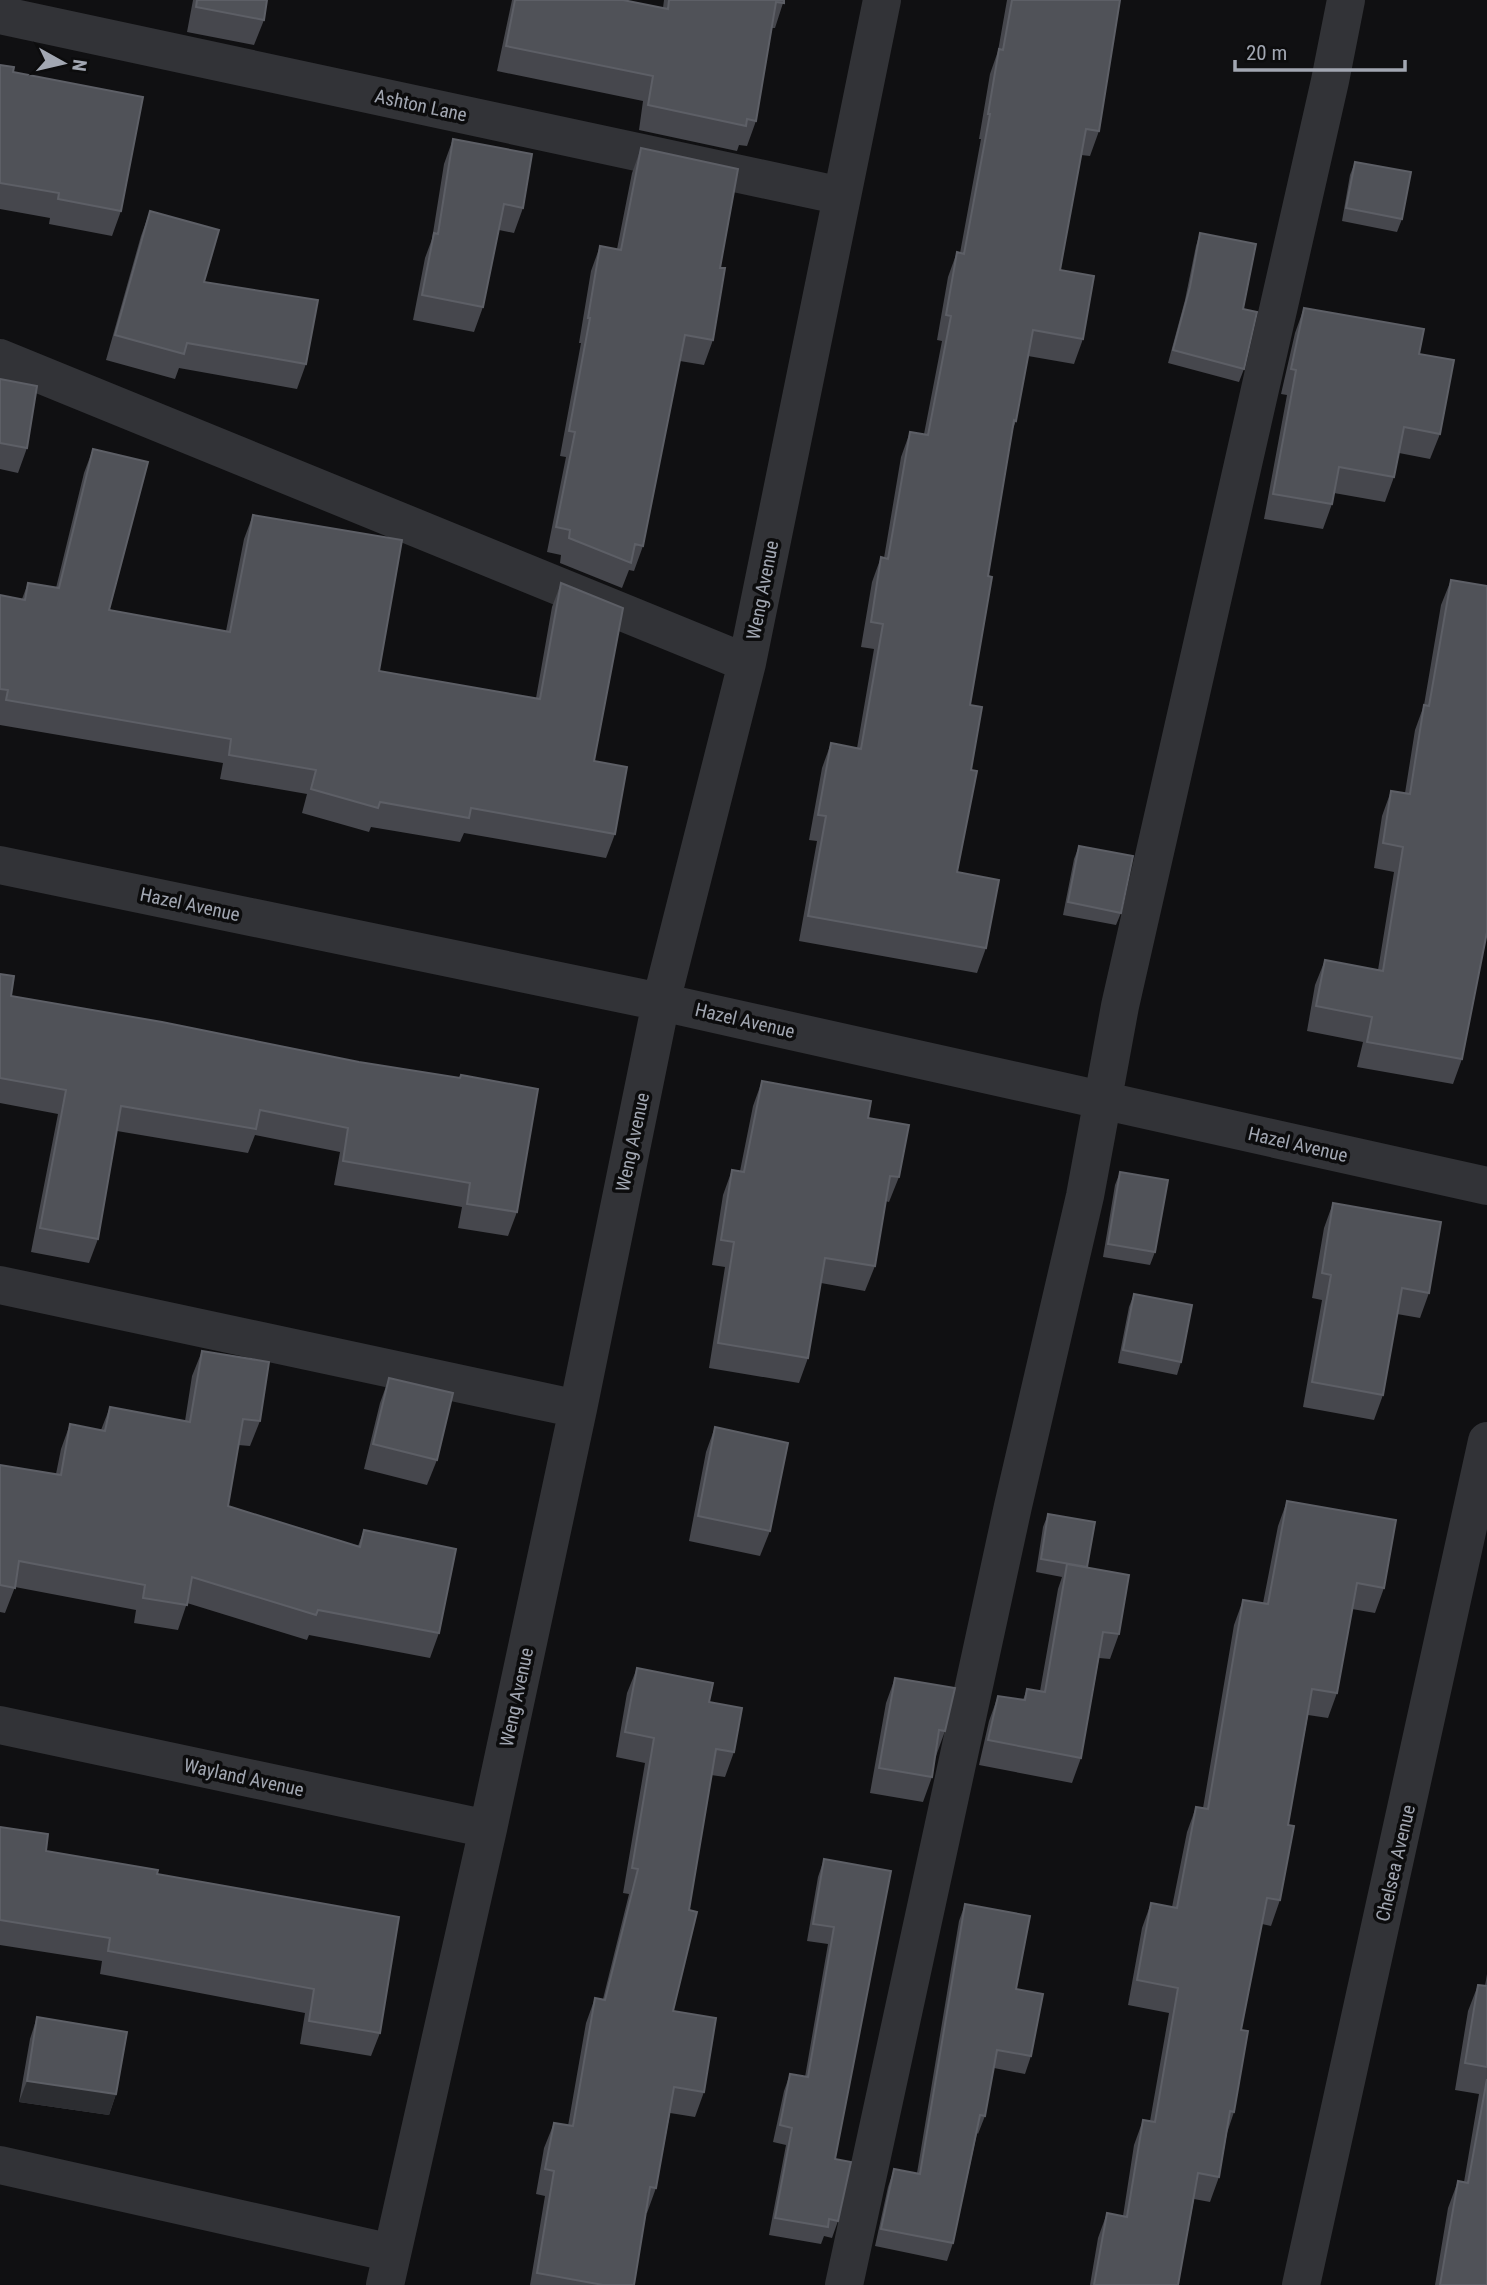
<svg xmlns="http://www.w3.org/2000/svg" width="1487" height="2285" font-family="'Roboto Condensed',sans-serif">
<rect width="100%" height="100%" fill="#101012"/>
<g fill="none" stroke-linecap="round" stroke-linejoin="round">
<path stroke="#323337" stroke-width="38" d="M 0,15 L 842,196
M 0,358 L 747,663
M 0,865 L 661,1002 L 1487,1186
M 0,1285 L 578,1409
M 0,1725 L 488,1829
M 0,2165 L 392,2253
M 385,2285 L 488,1829 L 578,1409 L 661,1002 L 747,663 L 882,0
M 844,2285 L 1013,1506 L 1085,1196 L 1120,1006 L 1330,81 L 1346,0
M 1301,2285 L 1487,1441"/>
</g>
<path fill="#46474d" d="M 193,0 L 267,0 L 264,20 L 254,45 L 187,32 Z
M 512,0 L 623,0 L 663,8 L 664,0 L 784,0 L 775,28 L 772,28 L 756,121 L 747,146 L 739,145 L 737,151 L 639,130 L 643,101 L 497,71 Z
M 1007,0 L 1120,0 L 1099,131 L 1090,156 L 1081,155 L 1060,270 L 1083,339 L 1074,364 L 1028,356 L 1016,421 L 1012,431 L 988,576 L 970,705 L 971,770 L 957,872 L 986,948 L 977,973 L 799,941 L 817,841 L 809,840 L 822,768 L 831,743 L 857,748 L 874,649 L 861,647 L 872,582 L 881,557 L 884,558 L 901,457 L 910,432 L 924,434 L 942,341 L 937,340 L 948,277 L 957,252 L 960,253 L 981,139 L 979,139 L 990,74 L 998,51 Z
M 0,65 L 13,72 L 121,211 L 112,236 L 49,224 L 50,218 L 0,209 Z
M 453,139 L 523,208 L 514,233 L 499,230 L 483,307 L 474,332 L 413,320 L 425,258 L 432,239 L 444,164 Z
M 641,148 L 720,268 L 713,340 L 704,365 L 680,361 L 643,546 L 634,571 L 629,570 L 622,588 L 560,563 L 561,555 L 547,552 L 566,457 L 560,456 L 581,343 L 579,343 L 591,271 L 600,246 L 617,249 L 632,173 Z
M 1355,162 L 1402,219 L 1397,232 L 1342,221 L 1350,175 Z
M 150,211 L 204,282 L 306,364 L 297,389 L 179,368 L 175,379 L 106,360 L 141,236 Z
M 1200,233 L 1243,309 L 1244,369 L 1239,382 L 1168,363 L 1185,300 L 1196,246 Z
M 1304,308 L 1419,354 L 1440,434 L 1430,459 L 1399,453 L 1394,477 L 1385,502 L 1334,493 L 1332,504 L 1323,529 L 1264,519 L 1287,395 L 1281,394 L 1295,333 Z
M 0,379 L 27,448 L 18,473 L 0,469 Z
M 93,449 L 109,610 L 226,631 L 244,539 L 253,515 L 379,671 L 536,698 L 552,607 L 561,583 L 594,761 L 615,834 L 606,858 L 464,833 L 460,842 L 371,827 L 369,832 L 302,813 L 307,794 L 220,779 L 223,763 L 0,725 L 0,595 L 22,599 L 28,583 L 56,588 L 84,473 Z
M 1451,580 L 1462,1059 L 1453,1084 L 1357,1067 L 1363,1042 L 1307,1031 L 1315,985 L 1325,960 L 1378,970 L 1394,872 L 1374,868 L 1382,816 L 1391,791 L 1405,793 L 1415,730 L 1424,705 L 1441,605 Z
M 1079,846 L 1121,913 L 1116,925 L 1063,915 L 1074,859 Z
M 0,974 L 11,996 L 359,1062 L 517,1212 L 508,1236 L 458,1228 L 462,1207 L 334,1185 L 340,1152 L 255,1135 L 248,1153 L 117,1131 L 98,1239 L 89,1263 L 31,1252 L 58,1114 L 0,1103 Z
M 762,1081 L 868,1118 L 899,1177 L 889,1202 L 885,1201 L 875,1266 L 865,1291 L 821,1283 L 808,1358 L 799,1383 L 709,1368 L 725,1267 L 712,1265 L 723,1195 L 732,1170 L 740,1171 L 753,1106 Z
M 1120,1172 L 1155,1252 L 1150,1265 L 1103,1257 L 1115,1185 Z
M 1333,1203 L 1429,1293 L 1420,1318 L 1397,1314 L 1383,1395 L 1374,1420 L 1303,1407 L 1322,1300 L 1312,1298 L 1324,1228 Z
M 1134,1294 L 1181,1362 L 1177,1375 L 1118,1363 L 1129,1307 Z
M 202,1351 L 260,1421 L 250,1446 L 238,1445 L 228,1506 L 358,1546 L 364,1530 L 439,1633 L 430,1658 L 309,1635 L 307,1640 L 187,1603 L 178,1630 L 134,1623 L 136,1610 L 15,1587 L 5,1613 L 0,1612 L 0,1465 L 56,1474 L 61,1449 L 70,1424 L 101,1430 L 110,1407 L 185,1421 L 192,1376 Z
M 389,1378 L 437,1460 L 427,1485 L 364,1469 L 380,1403 Z
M 715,1427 L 770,1531 L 760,1556 L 689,1541 L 706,1452 Z
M 1287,1501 L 1384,1588 L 1375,1613 L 1352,1609 L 1337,1693 L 1328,1718 L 1308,1715 L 1288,1825 L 1280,1900 L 1271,1926 L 1262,1924 L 1241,2030 L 1234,2112 L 1227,2133 L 1219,2177 L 1210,2202 L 1194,2199 L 1178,2285 L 1090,2285 L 1098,2238 L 1107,2213 L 1123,2216 L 1134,2145 L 1143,2120 L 1150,2121 L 1169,2013 L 1128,2005 L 1142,1928 L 1151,1903 L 1172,1907 L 1187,1832 L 1196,1807 L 1203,1808 L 1234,1625 L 1243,1600 L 1263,1603 L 1278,1526 Z
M 1048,1514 L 1087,1568 L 1119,1634 L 1110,1659 L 1099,1658 L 1081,1758 L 1072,1783 L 979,1765 L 989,1721 L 998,1696 L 1023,1700 L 1027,1689 L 1040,1691 L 1058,1589 L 1062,1577 L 1036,1572 L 1043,1527 Z
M 637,1668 L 709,1702 L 734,1752 L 725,1777 L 711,1775 L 689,1910 L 673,2011 L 704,2092 L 695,2117 L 670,2113 L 656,2188 L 647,2213 L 646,2213 L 634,2285 L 530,2285 L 545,2196 L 536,2194 L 544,2148 L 554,2123 L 568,2126 L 586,2023 L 595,1998 L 603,1999 L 629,1894 L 623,1893 L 645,1763 L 616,1757 L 627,1693 Z
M 895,1678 L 945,1731 L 936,1756 L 935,1756 L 932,1777 L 923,1802 L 870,1793 L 886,1703 Z
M 0,1827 L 46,1851 L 157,1874 L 380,2033 L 371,2056 L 300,2044 L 305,2013 L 100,1974 L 102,1961 L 0,1945 Z
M 824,1859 L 891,1871 L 835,2159 L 838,2221 L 832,2238 L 824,2236 L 821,2244 L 769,2235 L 786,2145 L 773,2142 L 784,2091 L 790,2074 L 805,2077 L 828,1944 L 807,1941 L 818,1877 Z
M 965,1904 L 1016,1989 L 1031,2056 L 1025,2074 L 994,2068 L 985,2116 L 978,2134 L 977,2133 L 953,2243 L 947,2261 L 875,2246 L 888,2187 L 894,2169 L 917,2173 L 959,1921 Z
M 1487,1974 L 1487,2285 L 1435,2285 L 1448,2208 L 1458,2181 L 1464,2182 L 1479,2094 L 1455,2090 L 1468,2011 L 1478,1985 L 1485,1986 Z
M 37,2017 L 116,2094 L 109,2115 L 19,2102 L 30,2039 Z"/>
<path fill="#2c2d31" d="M 27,2081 L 116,2094 L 109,2115 L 19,2102 Z"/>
<path fill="#505258" stroke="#5d5f66" stroke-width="2" d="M 197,0 L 267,0 L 264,20 L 196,7 Z
M 515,0 L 623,0 L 668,9 L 669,0 L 784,0 L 784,3 L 776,2 L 756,121 L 747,119 L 746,126 L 648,105 L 653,76 L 506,46 Z
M 1012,0 L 1120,0 L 1099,131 L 1086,129 L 1060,270 L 1094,276 L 1083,339 L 1033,330 L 1016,421 L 1014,420 L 988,576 L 992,577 L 970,705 L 982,707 L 971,770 L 977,771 L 957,872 L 999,880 L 986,948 L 808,916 L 826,816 L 818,815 L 831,743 L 861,749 L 883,624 L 871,622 L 881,557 L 888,559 L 910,432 L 928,435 L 951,316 L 946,315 L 957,252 L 964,254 L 990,114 L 988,114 L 999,49 L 1003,50 Z
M 0,65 L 14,67 L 13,72 L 143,97 L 121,211 L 58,199 L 59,193 L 0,183 Z
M 453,139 L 532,154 L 523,208 L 504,204 L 483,307 L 422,295 L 434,233 L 438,234 Z
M 641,148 L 738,169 L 720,268 L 725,268 L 713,340 L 685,335 L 643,546 L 635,544 L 631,563 L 569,538 L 570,530 L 556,527 L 575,432 L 569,431 L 590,318 L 588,318 L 600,246 L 621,250 Z
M 1355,162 L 1411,172 L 1402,219 L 1346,208 Z
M 150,211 L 219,230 L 204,282 L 318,300 L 306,364 L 187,343 L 184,354 L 115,335 Z
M 1200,233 L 1256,244 L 1243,309 L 1257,312 L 1244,369 L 1173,350 L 1190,287 Z
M 1304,308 L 1424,329 L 1419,354 L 1454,360 L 1440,434 L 1404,427 L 1394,477 L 1339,467 L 1332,504 L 1273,494 L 1296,370 L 1291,369 Z
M 0,379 L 37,386 L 27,448 L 0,443 Z
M 93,449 L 148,462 L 109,610 L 230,632 L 253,515 L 402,540 L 379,671 L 540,699 L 561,583 L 623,608 L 594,761 L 627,767 L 615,834 L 471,808 L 469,818 L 380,802 L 378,808 L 311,789 L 316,770 L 229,755 L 231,739 L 6,700 L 8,690 L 0,689 L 0,595 L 25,600 L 28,583 L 59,588 Z
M 1451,580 L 1487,586 L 1487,932 L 1462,1059 L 1367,1042 L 1372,1017 L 1316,1006 L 1325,960 L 1383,971 L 1403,847 L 1383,843 L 1391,791 L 1410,794 L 1424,705 L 1429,706 Z
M 1079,846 L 1133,856 L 1121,913 L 1068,902 Z
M 0,974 L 14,976 L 11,996 L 162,1022 L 359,1062 L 460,1078 L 461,1075 L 538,1089 L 517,1212 L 467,1204 L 470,1183 L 343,1161 L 348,1128 L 260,1110 L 256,1129 L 121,1106 L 98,1239 L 40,1228 L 66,1090 L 0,1078 Z
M 762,1081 L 871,1101 L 868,1118 L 909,1125 L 899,1177 L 890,1176 L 875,1266 L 825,1258 L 808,1358 L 718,1343 L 734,1242 L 721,1240 L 732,1170 L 744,1172 Z
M 1120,1172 L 1168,1180 L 1155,1252 L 1108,1244 Z
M 1333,1203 L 1441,1222 L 1429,1293 L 1402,1288 L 1383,1395 L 1312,1382 L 1331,1275 L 1322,1273 Z
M 1134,1294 L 1192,1305 L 1181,1362 L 1123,1350 Z
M 202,1351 L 269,1362 L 260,1421 L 243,1419 L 228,1506 L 360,1547 L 364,1530 L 456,1549 L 439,1633 L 318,1610 L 316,1615 L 192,1577 L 187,1605 L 143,1598 L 145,1585 L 19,1561 L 15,1588 L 0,1585 L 0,1465 L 61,1475 L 70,1424 L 105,1431 L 110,1407 L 190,1422 Z
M 389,1378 L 453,1393 L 437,1460 L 373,1444 Z
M 715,1427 L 788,1443 L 770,1531 L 698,1516 Z
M 1287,1501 L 1396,1520 L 1384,1588 L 1357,1583 L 1337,1693 L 1312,1689 L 1288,1825 L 1294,1826 L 1280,1900 L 1267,1898 L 1241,2030 L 1248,2031 L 1234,2112 L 1230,2111 L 1219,2177 L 1198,2173 L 1178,2285 L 1094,2285 L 1107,2213 L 1127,2217 L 1143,2120 L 1155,2122 L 1178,1988 L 1137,1980 L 1151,1903 L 1177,1908 L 1196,1807 L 1208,1809 L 1243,1600 L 1268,1604 Z
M 1048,1514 L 1095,1522 L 1087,1567 L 1041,1559 Z
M 1067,1564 L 1129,1575 L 1119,1634 L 1103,1632 L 1081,1758 L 988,1740 L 998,1696 L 1025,1700 L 1027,1689 L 1045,1692 Z
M 637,1668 L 713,1683 L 709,1702 L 742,1708 L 734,1752 L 716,1749 L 689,1910 L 697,1912 L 673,2011 L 716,2018 L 704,2092 L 674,2087 L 656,2188 L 650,2187 L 634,2285 L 603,2285 L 537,2273 L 554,2171 L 545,2169 L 554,2123 L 573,2126 L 595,1998 L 605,2000 L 638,1869 L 632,1868 L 654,1738 L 625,1732 Z
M 895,1678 L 955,1688 L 945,1731 L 939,1730 L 932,1777 L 879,1768 Z
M 0,1827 L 48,1834 L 46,1851 L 158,1870 L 157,1874 L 399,1917 L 380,2033 L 309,2021 L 314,1989 L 108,1951 L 110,1938 L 0,1920 Z
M 824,1859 L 891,1871 L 835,2159 L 851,2162 L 838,2221 L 829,2219 L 828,2227 L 775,2218 L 792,2128 L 780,2125 L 790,2074 L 808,2077 L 834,1927 L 813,1924 Z
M 965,1904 L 1030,1916 L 1016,1989 L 1043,1994 L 1031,2056 L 997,2050 L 985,2116 L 980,2115 L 953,2243 L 881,2229 L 894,2169 L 920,2174 Z
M 1478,1985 L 1487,1986 L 1487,2067 L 1465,2063 Z
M 37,2017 L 127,2032 L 116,2094 L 27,2081 Z
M 1487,2079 L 1487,2285 L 1440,2285 L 1458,2181 L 1468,2183 Z"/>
<g text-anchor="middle" stroke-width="7" stroke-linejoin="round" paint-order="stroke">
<g font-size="19" fill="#a2a7b2" stroke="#0c0c0d">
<text transform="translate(421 105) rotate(12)" y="7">Ashton Lane</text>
<text transform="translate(762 590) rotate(-79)" y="7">Weng Avenue</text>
<text transform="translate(190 904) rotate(12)" y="7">Hazel Avenue</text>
<text transform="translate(745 1020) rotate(13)" y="7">Hazel Avenue</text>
<text transform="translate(632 1142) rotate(-78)" y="7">Weng Avenue</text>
<text transform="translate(1298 1144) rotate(13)" y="7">Hazel Avenue</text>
<text transform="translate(516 1697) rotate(-78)" y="7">Weng Avenue</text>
<text transform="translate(244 1777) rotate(12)" y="7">Wayland Avenue</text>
<text transform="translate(1395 1863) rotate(-77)" y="7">Chelsea Avenue</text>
</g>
</g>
<g transform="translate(63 63) rotate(98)" stroke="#0c0c0d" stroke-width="5" paint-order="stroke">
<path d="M0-5L12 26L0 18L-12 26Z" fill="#a2a7b2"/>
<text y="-10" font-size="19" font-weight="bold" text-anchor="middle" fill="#a2a7b2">N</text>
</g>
<path d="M1235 60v10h170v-10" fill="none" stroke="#a2a7b2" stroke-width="3.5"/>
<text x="1246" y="60" font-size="21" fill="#a2a7b2" stroke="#0c0c0d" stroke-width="5" paint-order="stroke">20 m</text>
</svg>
